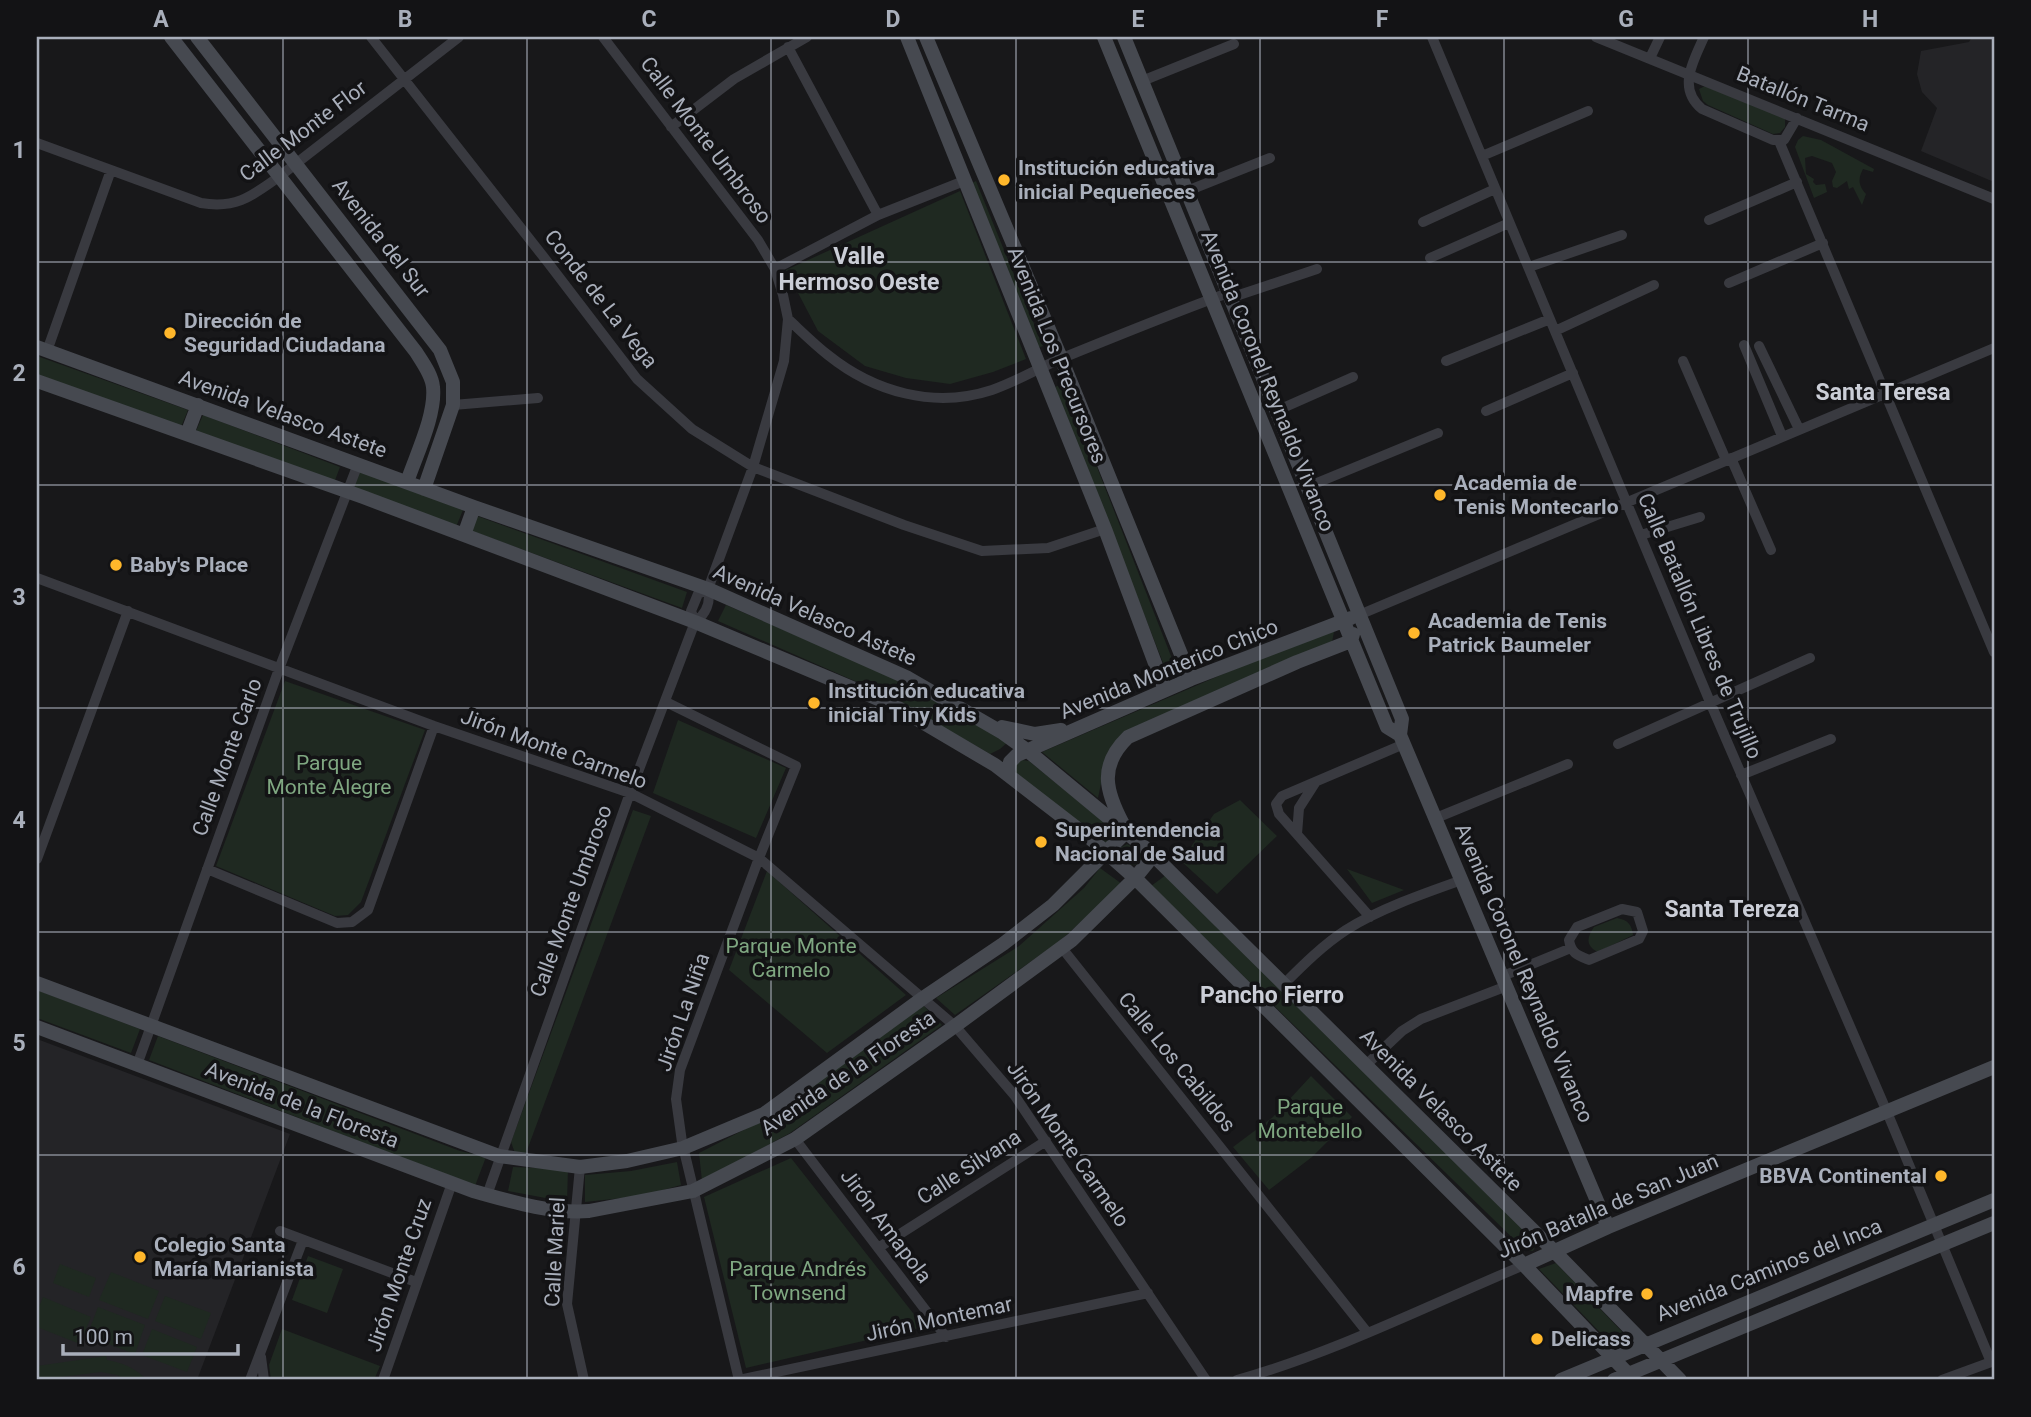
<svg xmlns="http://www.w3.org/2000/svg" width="2031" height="1417" font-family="Roboto,sans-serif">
<rect width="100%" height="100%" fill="#18181a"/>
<path fill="#242427" d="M 1972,37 L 1994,37 L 1994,182 L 1921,151 L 1937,108 L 1922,92 L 1917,74 L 1921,51 L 1969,42 Z
M 37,1039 L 290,1134 L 197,1380 L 37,1380 Z"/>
<path fill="#1f2921" d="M 1705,86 L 1785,118 L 1785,127 L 1780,133 L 1773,134 L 1708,105 L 1703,101 L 1699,89 Z
M 1803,136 L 1821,140 L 1874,169 L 1873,172 L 1863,169 C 1858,179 1858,185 1866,194 L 1862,205 L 1853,187 L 1849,189 L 1847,181 L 1837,188 L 1833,187 L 1832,181 L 1836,172 L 1832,163 L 1812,156 L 1805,158 L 1806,174 L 1814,179 L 1813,182 L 1816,185 L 1825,184 L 1827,192 L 1814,198 L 1795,147 L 1798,140 Z
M 976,181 L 1043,346 L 1037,348 L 972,183 Z
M 960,191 L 1026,359 L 993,372 L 950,384 L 906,378 L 865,366 L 818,331 L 786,270 Z
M 37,356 L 188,410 L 181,427 L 37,375 Z
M 1064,383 L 1178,674 L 1169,678 L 1055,387 Z
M 203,415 L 340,467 L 334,483 L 196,431 Z
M 359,470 L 463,510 L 456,527 L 352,487 Z
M 477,516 L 687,592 L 682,608 L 472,531 Z
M 726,605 L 902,681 L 1008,742 L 1000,749 L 990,754 L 891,697 L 718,621 Z
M 1328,629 L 1334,632 L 1332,642 L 1145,723 L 1106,759 L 1098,798 L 1042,752 Z
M 285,681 L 425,730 L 361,902 L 348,915 L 335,916 L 216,866 Z
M 678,720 L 786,768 L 756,838 L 653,793 Z
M 1022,760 L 1029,761 L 1116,832 L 1107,842 L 1100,841 L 1015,772 L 1017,762 Z
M 1240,800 L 1277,836 L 1217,894 L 1181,861 L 1214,814 Z
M 633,810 L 651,816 L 526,1153 L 515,1153 L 511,1142 Z
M 1127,844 L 1141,851 L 1143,856 L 1138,865 L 1130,865 L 1122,858 L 1120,848 Z
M 1100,868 L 1122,884 L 1060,941 L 955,1015 L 936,998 L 1019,946 L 1084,888 Z
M 1347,869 L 1404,890 L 1372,903 Z
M 767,871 L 906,995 L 827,1053 L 729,970 Z
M 1166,875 L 1537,1243 L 1533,1251 L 1525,1250 L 1151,886 Z
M 1617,918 C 1628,920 1632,925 1633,935 L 1598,952 C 1585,946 1587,937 1594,927 Z
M 37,990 L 140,1029 L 131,1053 L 37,1018 Z
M 924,1006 L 942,1025 L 790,1133 L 702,1181 L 699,1153 L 769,1117 L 916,1008 Z
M 158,1036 L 460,1151 L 486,1157 L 475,1186 L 149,1060 Z
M 1311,1076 L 1352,1117 L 1312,1157 L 1269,1190 L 1233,1147 L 1273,1117 Z
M 791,1158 L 924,1327 L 746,1368 L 704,1197 Z
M 677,1162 L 681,1185 L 641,1196 L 585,1202 L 585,1175 L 631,1171 Z
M 513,1167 L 568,1169 L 567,1202 L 508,1191 Z
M 308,1256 L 343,1269 L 327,1313 L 292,1300 Z
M 1556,1263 L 1630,1340 L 1615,1348 L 1539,1269 Z
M 60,1264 L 96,1278 L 89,1297 L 53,1283 Z
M 111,1272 L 159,1291 L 148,1319 L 99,1300 Z
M 165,1296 L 211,1313 L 201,1339 L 155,1321 Z
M 43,1297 L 91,1317 L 80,1344 L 37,1327 L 37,1312 Z
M 98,1307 L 145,1325 L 135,1354 L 87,1336 Z
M 152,1329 L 197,1347 L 187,1372 L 142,1355 Z
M 282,1329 L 380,1366 L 374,1380 L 271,1380 L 269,1365 Z
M 106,1356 L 107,1360 C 124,1363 135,1368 147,1380 L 126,1380 L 117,1375 L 101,1372 L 37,1380 L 37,1366 Z"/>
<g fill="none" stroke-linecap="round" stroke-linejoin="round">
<path stroke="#393a40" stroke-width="10" d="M 371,37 L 546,260 L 637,379 L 692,429 L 753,467 L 904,525 L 982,551 L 1048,548 L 1105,529
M 1432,37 L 1710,702 L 1887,1112 L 1991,1362
M 1596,37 L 1994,199
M 1704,37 C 1693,62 1677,88 1702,109 L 1773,140 L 1784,140 L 1797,118
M 788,47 L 878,215
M 1650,58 L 1660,37
M 1142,81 L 1234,44
M 671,127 L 734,79 L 807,37
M 1779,141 L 1994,652
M 37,143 L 201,203 C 237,209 252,196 280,176 L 459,37
M 1482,156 L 1588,111
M 1187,191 L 1270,158
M 1709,220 L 1797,182
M 1423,222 L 1495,189
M 1430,258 L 1509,223
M 1529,267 L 1622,235
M 775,269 L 878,215 L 964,181
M 1729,283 L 1823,243
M 1230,298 L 1317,269
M 788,319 C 801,331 814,344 828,355 C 874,392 934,409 992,390 C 1018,381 1040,367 1065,357 C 1119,335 1173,313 1228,293
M 1555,331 L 1654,285
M 1744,345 L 1782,436
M 1759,346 L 1799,429
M 47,351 L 111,170
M 1446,361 L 1550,319
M 1683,361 L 1726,460
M 453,405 L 538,398
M 1276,411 L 1353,377
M 1486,411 L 1573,373
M 1731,458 L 1771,550
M 1307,487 L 1438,433
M 1641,535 L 1700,517
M 37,578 L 434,726 L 630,793 L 759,858 L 955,1026 L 1015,1096 L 1206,1380
M 1359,615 L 1994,348
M 695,622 L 691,611 L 698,594 L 708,589
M 666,702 L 796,766 L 759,858 L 680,1070 L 676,1099 L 682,1142 L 739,1380
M 1618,744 L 1810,658
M 1741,775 L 1831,739
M 1436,818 L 1568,764
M 1297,834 L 1299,808 L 1315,783
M 37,859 L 128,611
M 207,869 L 337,923 L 352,922 L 368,910 L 434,726
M 1622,909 L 1637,912 L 1643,931 L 1639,939 L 1589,960 C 1577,955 1571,953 1569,940 L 1577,927 Z
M 1370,917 L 1279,814 L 1276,804 L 1282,796 L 1404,744
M 1062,948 L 1367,1332
M 1503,976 L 1571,948
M 1284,984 C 1303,965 1323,945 1346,930 C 1379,909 1425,893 1462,880
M 137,1065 L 279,669 L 358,464
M 1365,1066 L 1402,1031 L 1421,1019 L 1507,986
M 795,1139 L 946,1337
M 580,1167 L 567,1304 L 584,1380
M 487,1195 L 630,793 L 695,622 C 706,614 711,602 708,589 L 753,467 L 784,361 L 788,319 L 783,295 L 775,269 L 758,240 L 603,37
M 280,1231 L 416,1282
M 878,1248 L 1046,1141
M 261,1357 L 264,1380
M 250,1380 L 303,1240
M 383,1380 L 452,1183
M 739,1380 L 1148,1293
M 1237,1380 C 1336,1352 1429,1305 1524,1265
M 1942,1380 L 1994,1361"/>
<path stroke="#464950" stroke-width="14" d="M 171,37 L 416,352 C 423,363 432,375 433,387 C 436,415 416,455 407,482
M 197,37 L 440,350 L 453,382 L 453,405 L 424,489
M 907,37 L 1105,529 L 1165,690
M 926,37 L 1061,358 L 1191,679
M 1104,37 L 1387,727 L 1400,735
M 1124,37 L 1402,719 L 1400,735 L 1608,1227
M 37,347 L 474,507 L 708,589 L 908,678 L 1003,733 L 1028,751 L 1150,852 L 1554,1251 L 1680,1380
M 37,381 L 363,497 L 695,622 L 895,706 L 995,765 L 1091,839 L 1135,878 L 1524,1265 L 1634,1380
M 187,434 L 198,405
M 464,535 L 474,507
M 1002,727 L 1035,734 L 1061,730
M 1008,775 L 1010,762 L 1017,755 L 1191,679 L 1351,618
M 1123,824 C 1106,792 1098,766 1128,737 L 1297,662 L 1351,641 L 1353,634
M 37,983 L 499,1156 L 580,1167 L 627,1161 L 683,1148 L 764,1114 L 923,998 L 1003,944 L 1053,905 L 1127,831
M 37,1027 L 473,1191 C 509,1201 551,1214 589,1211 L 693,1191 L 795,1139 L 955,1026 L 1072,940 L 1135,878 L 1148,862 L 1150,852
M 1524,1265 L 1608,1227 L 1994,1067
M 1561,1380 L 1994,1200
M 1614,1380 L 1994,1223"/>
</g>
<path fill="none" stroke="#a9afbb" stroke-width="2" stroke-opacity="0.55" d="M 283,37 L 283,1380M 527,37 L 527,1380M 771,37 L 771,1380M 1016,37 L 1016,1380M 1260,37 L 1260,1380M 1504,37 L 1504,1380M 1748,37 L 1748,1380M 37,262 L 1994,262M 37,485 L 1994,485M 37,708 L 1994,708M 37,932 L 1994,932M 37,1155 L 1994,1155"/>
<g fill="#ffb72b" stroke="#131315" stroke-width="2.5">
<circle cx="1004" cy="180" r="7"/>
<circle cx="170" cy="333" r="7"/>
<circle cx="1440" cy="495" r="7"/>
<circle cx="116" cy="565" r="7"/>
<circle cx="1414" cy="633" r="7"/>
<circle cx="814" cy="703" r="7"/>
<circle cx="1041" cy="842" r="7"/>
<circle cx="1941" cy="1176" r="7"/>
<circle cx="140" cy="1257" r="7"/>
<circle cx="1647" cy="1294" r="7"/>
<circle cx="1537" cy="1339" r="7"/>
</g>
<g text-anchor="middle" stroke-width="7" stroke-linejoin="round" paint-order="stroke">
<g font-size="21" fill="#a9afbb" stroke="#131315">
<text transform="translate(1803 99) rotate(22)" y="7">Batallón Tarma</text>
<text transform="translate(303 131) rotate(-37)" y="7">Calle Monte Flor</text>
<text transform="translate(706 140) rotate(53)" y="7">Calle Monte Umbroso</text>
<text transform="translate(381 238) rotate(52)" y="7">Avenida del Sur</text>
<text transform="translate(601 299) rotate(52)" y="7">Conde de La Vega</text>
<text transform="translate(1057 355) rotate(68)" y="7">Avenida Los Precursores</text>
<text transform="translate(1268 381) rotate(68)" y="7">Avenida Coronel Reynaldo Vivanco</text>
<text transform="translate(283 414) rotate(20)" y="7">Avenida Velasco Astete</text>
<text transform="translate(815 615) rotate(24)" y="7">Avenida Velasco Astete</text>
<text transform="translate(1700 626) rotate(67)" y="7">Calle Batallón Libres de Trujillo</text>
<text transform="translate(1169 669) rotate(-22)" y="7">Avenida Monterico Chico</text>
<text transform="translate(554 749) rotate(20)" y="7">Jirón Monte Carmelo</text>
<text transform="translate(227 757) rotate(-70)" y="7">Calle Monte Carlo</text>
<text transform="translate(571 901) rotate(-70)" y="7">Calle Monte Umbroso</text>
<text transform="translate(1524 973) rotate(67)" y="7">Avenida Coronel Reynaldo Vivanco</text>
<text transform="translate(683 1012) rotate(-71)" y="7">Jirón La Niña</text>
<text transform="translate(1177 1062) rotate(51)" y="7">Calle Los Cabildos</text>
<text transform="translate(848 1073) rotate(-34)" y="7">Avenida de la Floresta</text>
<text transform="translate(302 1105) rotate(21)" y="7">Avenida de la Floresta</text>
<text transform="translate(1441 1110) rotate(45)" y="7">Avenida Velasco Astete</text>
<text transform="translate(1068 1144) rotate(55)" y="7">Jirón Monte Carmelo</text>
<text transform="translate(969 1167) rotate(-33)" y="7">Calle Silvana</text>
<text transform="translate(1608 1206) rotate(-23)" y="7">Jirón Batalla de San Juan</text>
<text transform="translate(886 1226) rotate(53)" y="7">Jirón Amapola</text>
<text transform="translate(555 1252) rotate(-87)" y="7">Calle Mariel</text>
<text transform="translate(1769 1270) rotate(-22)" y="7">Avenida Caminos del Inca</text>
<text transform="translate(399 1275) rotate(-71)" y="7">Jirón Monte Cruz</text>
<text transform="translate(939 1319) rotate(-12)" y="7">Jirón Montemar</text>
</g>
<g font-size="21" font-weight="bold" fill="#a9afbb" stroke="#131315" text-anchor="start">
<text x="1018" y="175">Institución educativa<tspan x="1018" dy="24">inicial Pequeñeces</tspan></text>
<text x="184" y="328">Dirección de<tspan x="184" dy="24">Seguridad Ciudadana</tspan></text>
<text x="1454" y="490">Academia de<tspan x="1454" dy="24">Tenis Montecarlo</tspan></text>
<text x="130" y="572">Baby's Place</text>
<text x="1428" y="628">Academia de Tenis<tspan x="1428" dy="24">Patrick Baumeler</tspan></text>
<text x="828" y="698">Institución educativa<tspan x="828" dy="24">inicial Tiny Kids</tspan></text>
<text x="1055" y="837">Superintendencia<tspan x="1055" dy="24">Nacional de Salud</tspan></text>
<text x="1927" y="1183" text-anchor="end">BBVA Continental</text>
<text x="154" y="1252">Colegio Santa<tspan x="154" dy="24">María Marianista</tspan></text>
<text x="1633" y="1301" text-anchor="end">Mapfre</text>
<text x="1551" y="1346">Delicass</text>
</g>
<g font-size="21" fill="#7fa781" stroke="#131315">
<text x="329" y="770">Parque<tspan x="329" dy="24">Monte Alegre</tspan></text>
<text x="791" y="953">Parque Monte<tspan x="791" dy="24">Carmelo</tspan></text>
<text x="1310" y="1114">Parque<tspan x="1310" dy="24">Montebello</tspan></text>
<text x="798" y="1276">Parque Andrés<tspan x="798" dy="24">Townsend</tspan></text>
</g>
<g font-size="23" font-weight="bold" fill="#cbced7" stroke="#131315">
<text x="859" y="264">Valle<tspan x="859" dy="26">Hermoso Oeste</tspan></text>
<text x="1883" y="400">Santa Teresa</text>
<text x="1732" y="917">Santa Tereza</text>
<text x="1272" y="1003">Pancho Fierro</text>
</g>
</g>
<rect width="2031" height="1417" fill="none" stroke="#131315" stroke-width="77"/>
<path d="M63 1344v10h175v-10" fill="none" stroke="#a9afbb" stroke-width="3.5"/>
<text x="74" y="1344" font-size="21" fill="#a9afbb" stroke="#131315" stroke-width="5" paint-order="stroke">100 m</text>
<rect x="38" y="38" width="1955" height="1340" fill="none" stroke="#a9afbb" stroke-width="2.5"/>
<g font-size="23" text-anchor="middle" font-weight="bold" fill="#a9afbb">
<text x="161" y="27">A</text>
<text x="405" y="27">B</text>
<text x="649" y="27">C</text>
<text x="893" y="27">D</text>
<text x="1138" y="27">E</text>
<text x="1382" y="27">F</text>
<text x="1626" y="27">G</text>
<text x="1870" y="27">H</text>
<text x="19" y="158">1</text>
<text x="19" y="381">2</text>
<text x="19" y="605">3</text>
<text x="19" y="828">4</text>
<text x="19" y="1051">5</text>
<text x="19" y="1275">6</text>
</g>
</svg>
